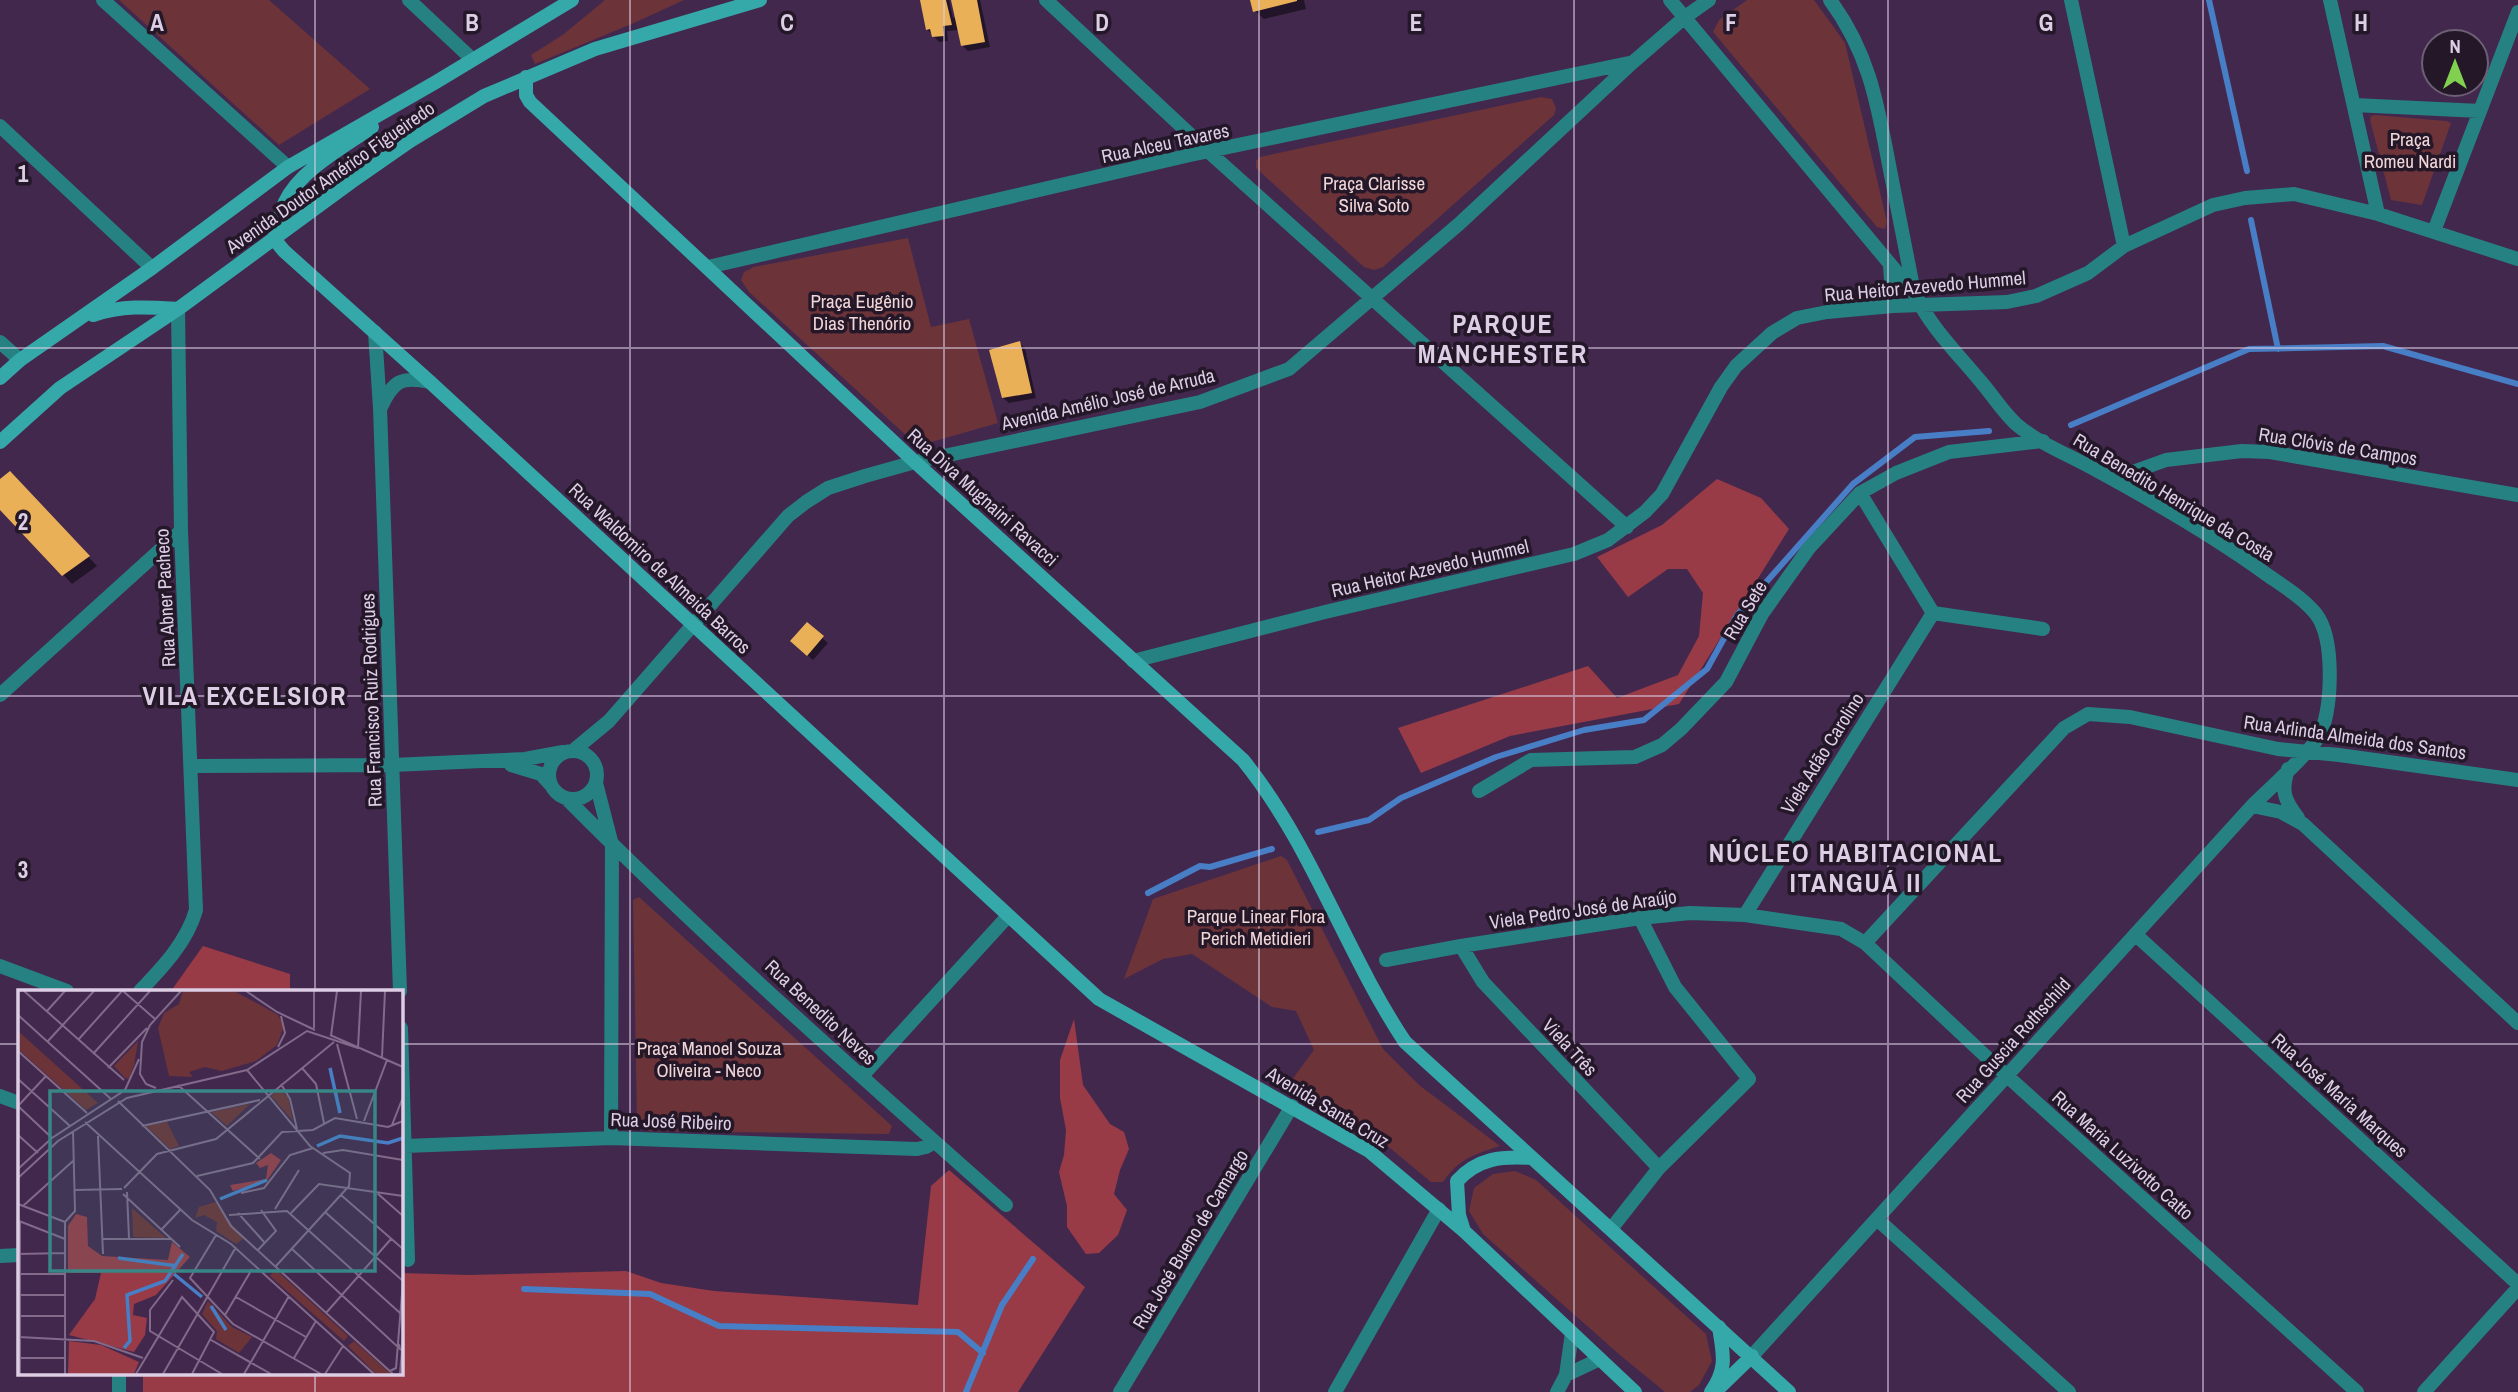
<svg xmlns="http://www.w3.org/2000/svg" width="2518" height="1392" font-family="'Archivo Narrow',sans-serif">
<rect width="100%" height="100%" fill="#43284e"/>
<path fill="#6c3339" d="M 119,0 L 269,0 L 370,89 L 279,145 Z
M 605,0 L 684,0 L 634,23 L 535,64 L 531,55 L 564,34 Z
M 1747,0 L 1814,0 L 1845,43 L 1887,222 L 1885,229 L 1877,227 L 1713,32 L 1719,20 Z
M 1541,97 L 1552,99 L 1556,108 L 1554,115 L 1383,267 L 1374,270 L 1364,267 L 1256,168 L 1256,161 L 1260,157 Z
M 2375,115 L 2446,121 L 2451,123 L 2422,205 L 2391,200 L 2370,120 L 2371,116 Z
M 908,238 L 931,327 L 969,319 L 998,423 L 928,443 L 919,443 L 909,438 L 749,292 L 741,280 L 744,272 L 754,267 Z
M 1281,856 L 1287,860 L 1383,1049 L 1419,1085 L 1500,1146 C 1473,1155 1460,1158 1443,1182 L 1431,1182 L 1367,1129 L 1291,1081 L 1314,1050 L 1296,1011 L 1272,1007 L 1192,954 L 1163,959 L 1124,979 L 1153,899 Z
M 639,897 L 892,1126 L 889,1134 L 648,1131 L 640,1128 L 637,1121 L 633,900 Z
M 1515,1171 L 1536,1180 L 1706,1334 L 1712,1361 L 1699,1385 L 1690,1392 L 1665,1392 L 1620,1355 L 1483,1234 L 1469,1211 L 1474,1188 L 1493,1174 Z"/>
<path fill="#983b47" d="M 1717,479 L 1761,498 L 1789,529 L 1679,704 L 1510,736 L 1421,773 L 1398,728 L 1588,666 L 1617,698 L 1678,675 L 1699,636 L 1703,593 L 1687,569 L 1668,569 L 1628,597 L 1597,557 L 1662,525 Z
M 203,946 L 290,974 L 290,991 L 171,991 Z
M 1074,1019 L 1083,1085 L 1110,1124 L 1124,1132 L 1129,1149 L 1120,1170 L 1114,1194 L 1127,1210 L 1118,1235 L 1099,1253 L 1086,1254 L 1067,1227 L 1067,1206 L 1059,1172 L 1064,1155 L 1066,1130 L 1060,1098 L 1060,1060 Z
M 949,1170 L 1085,1287 L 1018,1392 L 143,1392 L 143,1373 L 401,1373 L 401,1273 L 468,1275 L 626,1271 L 661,1283 L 714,1291 L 918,1305 L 931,1186 Z"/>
<path fill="#0007" d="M 922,0 L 949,0 L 953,18 L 957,17 L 953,0 L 980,0 L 990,47 L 968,51 L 962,45 L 959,30 L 947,31 L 948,41 L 939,42 L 927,29 Z
M 1252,0 L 1304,0 L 1306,9 L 1264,19 L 1255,11 Z
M 1019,343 L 1025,348 L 1036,398 L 1009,403 L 1003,398 Z
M 0,481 L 18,481 L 97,566 L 72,584 L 0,507 Z
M 822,638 L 828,643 L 813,660 L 797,646 Z"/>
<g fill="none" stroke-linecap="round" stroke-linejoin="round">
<path stroke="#477ec5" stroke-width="6" d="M 2209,0 L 2247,171
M 2251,220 L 2278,349
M 2071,425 L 2249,349 L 2383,346 L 2518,384
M 1318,832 L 1369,820 L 1401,798 L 1496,757 L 1584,730 L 1644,720 L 1707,669 L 1737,615 L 1853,484 L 1915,437 L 1989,431
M 1148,893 L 1200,866 L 1210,867 L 1272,849
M 524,1289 L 650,1294 L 719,1326 L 958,1332 L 983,1353
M 966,1392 L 1002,1305 L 1033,1259"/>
</g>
<path fill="#eab058" d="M 920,0 L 946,0 L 952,25 L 943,26 L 944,36 L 932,37 L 930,29 L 926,30 Z
M 951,0 L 977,0 L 985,42 L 961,46 Z
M 1250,0 L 1297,0 L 1297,1 L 1253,12 Z
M 1020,341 L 1032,393 L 1002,398 L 989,350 Z
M 10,471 L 90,556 L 62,576 L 0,510 L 0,479 Z
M 807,622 L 824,636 L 807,656 L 790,641 Z"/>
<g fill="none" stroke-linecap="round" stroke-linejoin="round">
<path stroke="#268282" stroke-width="14" d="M 103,0 L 288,167
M 409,0 L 472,59
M 1046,0 L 1210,153 L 1627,527
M 1670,0 L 1915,294 C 1930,327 1959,355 1982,383 C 1993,396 2003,412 2016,424 C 2038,443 2069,455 2094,469 C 2153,501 2212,535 2266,574 C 2283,586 2303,598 2316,614 C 2335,639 2332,704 2321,733 C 2314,749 2267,791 2252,806 L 1752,1356
M 1830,0 C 1870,54 1878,107 1890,170 C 1898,211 1906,251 1914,292
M 2071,0 L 2124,246
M 2330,0 L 2378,214
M 2354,105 L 2480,111
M 0,126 L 152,268
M 2434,231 L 2518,12
M 1890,265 L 1893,306
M 708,267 L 1190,155 L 1629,63
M 375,332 L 380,408 L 400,991
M 0,342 L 20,360
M 381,407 C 393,381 401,376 430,382
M 2113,479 L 2166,460 L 2242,451 L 2270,452 L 2518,495
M 1860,493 L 1933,613
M 1933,613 L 2043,629
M 1133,661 L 1325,612 L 1574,554 L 1608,540 L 1645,512 L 1662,494 L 1721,387 L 1736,366 L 1772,333 L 1797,318 L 1827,312 L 1893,306 L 2007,302 L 2036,296 L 2088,273 L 2124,246 L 2213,205 L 2245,198 L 2294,194 L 2378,214 L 2518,259
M 0,695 L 181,531
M 574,750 L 609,721 L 788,516 L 806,502 L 828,488 L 865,476 L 915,462 L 1200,402 L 1289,369 L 1459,224 L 1632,63 L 1685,17 L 1709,0
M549 775a24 24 0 1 1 48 0a24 24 0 1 1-48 0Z
M 511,765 L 541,774 L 550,784
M 192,766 L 392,765 L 525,759 L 563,752
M 2288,769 C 2281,792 2284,799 2298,818
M 596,783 L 612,845 L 611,1138
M 1479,791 L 1531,760 L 1635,757 L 1662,745 L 1681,729 L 1726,682 L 1762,614 L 1809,548 L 1860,493 L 1896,473 L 1949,452 L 2043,441
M 566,798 C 707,940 857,1073 1006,1205
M 2252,806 L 2281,812 L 2303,824 L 2518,1023
M 1745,915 L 1933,613
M 2136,935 L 2518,1284
M 1865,943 L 2064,728 L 2088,714 L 2130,717 L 2278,749 L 2339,755 L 2518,780
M 1461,946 L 1483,982 L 1659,1168
M 1386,960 L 1461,946 L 1640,918 L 1690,913 L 1745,915 L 1841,929 L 1865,943 L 1995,1065 L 2357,1392
M 0,966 L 67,991
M 140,991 C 162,968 187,942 196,910 L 181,531 L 178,309
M 401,1028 L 408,1260
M 862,1076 L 1008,916
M 0,1096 L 19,1103
M 405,1146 L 611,1138 L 917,1149 L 926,1147 L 935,1142
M 1878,1220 L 2069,1392
M 1611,1229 L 1659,1168 L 1749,1079 L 1675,987 L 1640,918
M 0,1256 L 19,1255
M 1572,1333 L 1566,1375 L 1600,1359
M 119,1373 L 119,1392
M 1120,1392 L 1292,1106
M 1335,1392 L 1439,1209
M 1557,1392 L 1566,1375
M 2424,1392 L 2518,1288"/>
<path stroke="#35a8a9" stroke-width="14" d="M 526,77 L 526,95 L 530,102 L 915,462 L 1243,760 C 1312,845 1345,952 1405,1042 L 1789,1392
M 274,239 L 284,251 L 430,382 L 1099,999 L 1369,1151 L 1464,1231 L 1635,1392
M 274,239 C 278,226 280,213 285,202 C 300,170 344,147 372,127
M 93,315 C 123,305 148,307 178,309
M 0,378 L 20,360 L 152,268 L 288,167 L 436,82 L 572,0
M 0,442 L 60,388 L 178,309 L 351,182 L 410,141 L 484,96 L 595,49 L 760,0
M 1464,1231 L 1459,1215 L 1457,1181 C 1478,1158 1502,1156 1531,1158
M 1718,1389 L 1752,1356
M 1711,1392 C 1728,1368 1723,1354 1719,1327"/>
</g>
<path fill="none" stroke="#ddcde5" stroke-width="2" stroke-opacity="0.55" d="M 315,0 L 315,991M 630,0 L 630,1392M 944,0 L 944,1392M 1259,0 L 1259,1392M 1574,0 L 1574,1392M 1888,0 L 1888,1392M 2203,0 L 2203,1392M 0,348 L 2518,348M 0,696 L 2518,696M 0,1044 L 19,1044M 401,1044 L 2518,1044M 315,1373 L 315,1392"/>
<g text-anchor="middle" stroke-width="7" stroke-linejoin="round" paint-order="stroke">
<g font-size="19" fill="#f1d6d7" stroke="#231728">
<text x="2410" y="146">Praça<tspan x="2410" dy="22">Romeu Nardi</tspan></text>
<text x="1374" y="190">Praça Clarisse<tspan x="1374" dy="22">Silva Soto</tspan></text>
<text x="862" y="308">Praça Eugênio<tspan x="862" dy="22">Dias Thenório</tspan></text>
<text x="1256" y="923">Parque Linear Flora<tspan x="1256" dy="22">Perich Metidieri</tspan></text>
<text x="709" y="1055">Praça Manoel Souza<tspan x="709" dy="22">Oliveira - Neco</tspan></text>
</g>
<g font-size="19" fill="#ddcde5" stroke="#231728">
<text transform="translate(1165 143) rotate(-12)" y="7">Rua Alceu Tavares</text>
<text transform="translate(330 177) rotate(-35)" y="7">Avenida Doutor Américo Figueiredo</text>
<text transform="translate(1925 286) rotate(-5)" y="7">Rua Heitor Azevedo Hummel</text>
<text transform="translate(1108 399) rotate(-13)" y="7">Avenida Amélio José de Arruda</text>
<text transform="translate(2338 446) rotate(9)" y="7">Rua Clóvis de Campos</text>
<text transform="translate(983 497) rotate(42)" y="7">Rua Diva Mugnaini Ravacci</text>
<text transform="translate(2174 497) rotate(31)" y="7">Rua Benedito Henrique da Costa</text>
<text transform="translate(660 568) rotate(43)" y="7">Rua Waldomiro de Almeida Barros</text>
<text transform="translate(1430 568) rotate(-13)" y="7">Rua Heitor Azevedo Hummel</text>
<text transform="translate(165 598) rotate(-93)" y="7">Rua Abner Pacheco</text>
<text transform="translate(1745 610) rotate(-59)" y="7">Rua Sete</text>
<text transform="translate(371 700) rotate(-92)" y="7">Rua Francisco Ruiz Rodrigues</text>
<text transform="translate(2355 737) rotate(8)" y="7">Rua Arlinda Almeida dos Santos</text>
<text transform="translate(1822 753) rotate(-58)" y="7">Viela Adão Carolino</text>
<text transform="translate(1583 909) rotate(-8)" y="7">Viela Pedro José de Araújo</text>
<text transform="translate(821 1012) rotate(43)" y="7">Rua Benedito Neves</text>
<text transform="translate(2013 1040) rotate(-48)" y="7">Rua Guscia Rothschild</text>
<text transform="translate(1570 1047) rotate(47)" y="7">Viela Três</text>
<text transform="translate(2340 1095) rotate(42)" y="7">Rua José Maria Marques</text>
<text transform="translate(1328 1107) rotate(31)" y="7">Avenida Santa Cruz</text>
<text transform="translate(671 1121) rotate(2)" y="7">Rua José Ribeiro</text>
<text transform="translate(2123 1155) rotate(42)" y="7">Rua Maria Luzivotto Catto</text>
<text transform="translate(1190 1239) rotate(-59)" y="7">Rua José Bueno de Camargo</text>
</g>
<g font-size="26" font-weight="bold" letter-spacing="2" fill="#ddcde5" stroke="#231728">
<text x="1503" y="333">PARQUE<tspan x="1503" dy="30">MANCHESTER</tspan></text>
<text x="245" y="705">VILA EXCELSIOR</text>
<text x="1856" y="862">NÚCLEO HABITACIONAL<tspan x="1856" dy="30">ITANGUÁ II</tspan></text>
</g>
</g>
<g transform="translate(18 990)">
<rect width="385" height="385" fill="#43284e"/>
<path d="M 165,1 L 216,1 L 246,17 L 260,25 L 266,36 L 259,55 L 238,71 L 204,81 L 187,77 L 171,82 L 175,87 L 151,86 L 140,38 L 146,23 L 161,14 ZM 0,41 L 80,113 L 68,120 L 0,59 ZM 120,51 L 116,75 L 111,89 L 107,88 L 96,76 ZM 261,99 L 270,107 L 275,131 L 253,106 ZM 232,114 L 209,136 L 194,123 L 194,122 ZM 149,132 L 161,156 L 152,159 L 128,136 ZM 197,212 L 225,249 L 218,254 L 198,241 L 199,232 L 186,225 L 177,228 L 181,217 ZM 114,218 L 147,247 L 147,248 L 115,247 ZM 257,279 L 330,346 L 326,351 L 252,286 ZM 190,311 L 214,337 L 234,347 L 221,363 L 198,349 L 199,341 L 184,324 ZM 336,351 L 373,384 L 358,384 L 330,356 Z" fill="#6c3339"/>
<path d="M 253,163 L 263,170 L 248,192 L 215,201 L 212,195 L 248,189 L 250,175 L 242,178 L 238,173 ZM 58,224 L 69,227 L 70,256 L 84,266 L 150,270 L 154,252 L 172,267 L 138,305 L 116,314 L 115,325 L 129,328 L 127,345 L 116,362 L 51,345 L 77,309 L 83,283 L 50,283 L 50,236 ZM 51,351 L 83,355 L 121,372 L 116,384 L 50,384 Z" fill="#983b47"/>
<path fill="none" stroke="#477ec5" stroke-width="3.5" d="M 312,78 L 322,123M 299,156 L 322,146 L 370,153 L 385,148M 202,209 L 249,190M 100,268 L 159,276M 156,284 L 184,307M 193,316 L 208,340M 106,358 L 112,351 L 109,305 L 147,291 L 165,264"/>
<path fill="none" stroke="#816a8a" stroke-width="2" d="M 6,1 L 106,90M 105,1 L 137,29M 228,1 L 259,22 L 297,40M 29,21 L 47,1M 0,25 L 93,109M 296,38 L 296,1M 312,45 L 385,77M 313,46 L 319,1M 60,50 L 104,1M 30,51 L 76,1M 319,54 L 339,129M 260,57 L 267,43 L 263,26M 340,58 L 343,1M 0,61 L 69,123M 75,64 L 132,1M 364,67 L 367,1M 90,78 L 129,38M 284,78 L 298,94 L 306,133M 229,80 L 292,156 L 332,183 L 331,196 L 258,276M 0,89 L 52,136M 263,94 L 272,109 L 279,139M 160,95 L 242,169M 138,98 L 128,94 L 122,84 L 124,52 L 132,35 L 163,1M 100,111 L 192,200 L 213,236 L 375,384M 0,116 L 34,148M 0,116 L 28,86M 346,131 L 369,70M 67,132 L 174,230 L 213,254 L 356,384M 374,135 L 385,107M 124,136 L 242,110M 0,145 L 20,163M 80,146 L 85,264M 305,163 L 325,160 L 385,170M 0,179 L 34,148 L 107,100 L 121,69M 179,186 L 235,173 L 264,142 L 295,140 L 317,128 L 370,137 L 385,131M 0,188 L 40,151 L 109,108 L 229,80 L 289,41 L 340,58M 106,198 L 139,164 L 198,149 L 316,52M 57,200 L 104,199M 109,202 L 111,248M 223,203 L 246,198 L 272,165 L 295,158M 359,203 L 385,226M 105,204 L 162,257M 323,205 L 385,259M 0,214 L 47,232 L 57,221 L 55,141M 5,216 L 55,171M 257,219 L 281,180M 307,222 L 385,291M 220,223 L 246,252M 273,223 L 301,194 L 385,206M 211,225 L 269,221 L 382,323M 1,231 L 47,249M 2,231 L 2,384M 143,240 L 162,220M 198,245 L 172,288 L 215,334 L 303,384M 84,249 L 153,249M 274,259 L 382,359 L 381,354M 240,260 L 258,241 L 243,220M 1,264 L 47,263M 1,284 L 47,284M 155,290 L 132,320 L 132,341 L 204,384M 1,305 L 47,305M 218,307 L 288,347M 308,323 L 373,249M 207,325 L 234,279M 1,326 L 47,326M 1,347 L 76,351 L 125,368M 193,350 L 253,384M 1,368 L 48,368M 276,368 L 298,331M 372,381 L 378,378 L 385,291M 47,384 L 47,232M 118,384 L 164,307 L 196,342 L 174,384M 145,384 L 218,257M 226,384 L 271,306M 307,384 L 325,356M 382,384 L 385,348"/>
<path fill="#388786" fill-opacity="0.15" stroke="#388786" stroke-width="3.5" d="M 32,101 L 357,101 L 357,281 L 32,281 Z"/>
<rect width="385" height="385" fill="none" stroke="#ddcde5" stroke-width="3.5"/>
</g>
<g font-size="23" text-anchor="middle" font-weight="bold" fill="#ddcde5" stroke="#231728" stroke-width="7" stroke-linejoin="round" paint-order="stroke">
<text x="157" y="31">A</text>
<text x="472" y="31">B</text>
<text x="787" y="31">C</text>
<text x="1102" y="31">D</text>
<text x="1416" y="31">E</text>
<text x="1731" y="31">F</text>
<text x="2046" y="31">G</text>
<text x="2361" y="31">H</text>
<text x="23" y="182">1</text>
<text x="23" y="530">2</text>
<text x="23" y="878">3</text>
</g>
<g transform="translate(2455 63)"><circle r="33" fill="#231728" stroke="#6d6074" stroke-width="2"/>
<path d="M0-5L12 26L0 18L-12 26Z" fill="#81d050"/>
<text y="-10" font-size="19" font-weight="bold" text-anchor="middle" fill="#ddcde5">N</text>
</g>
</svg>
